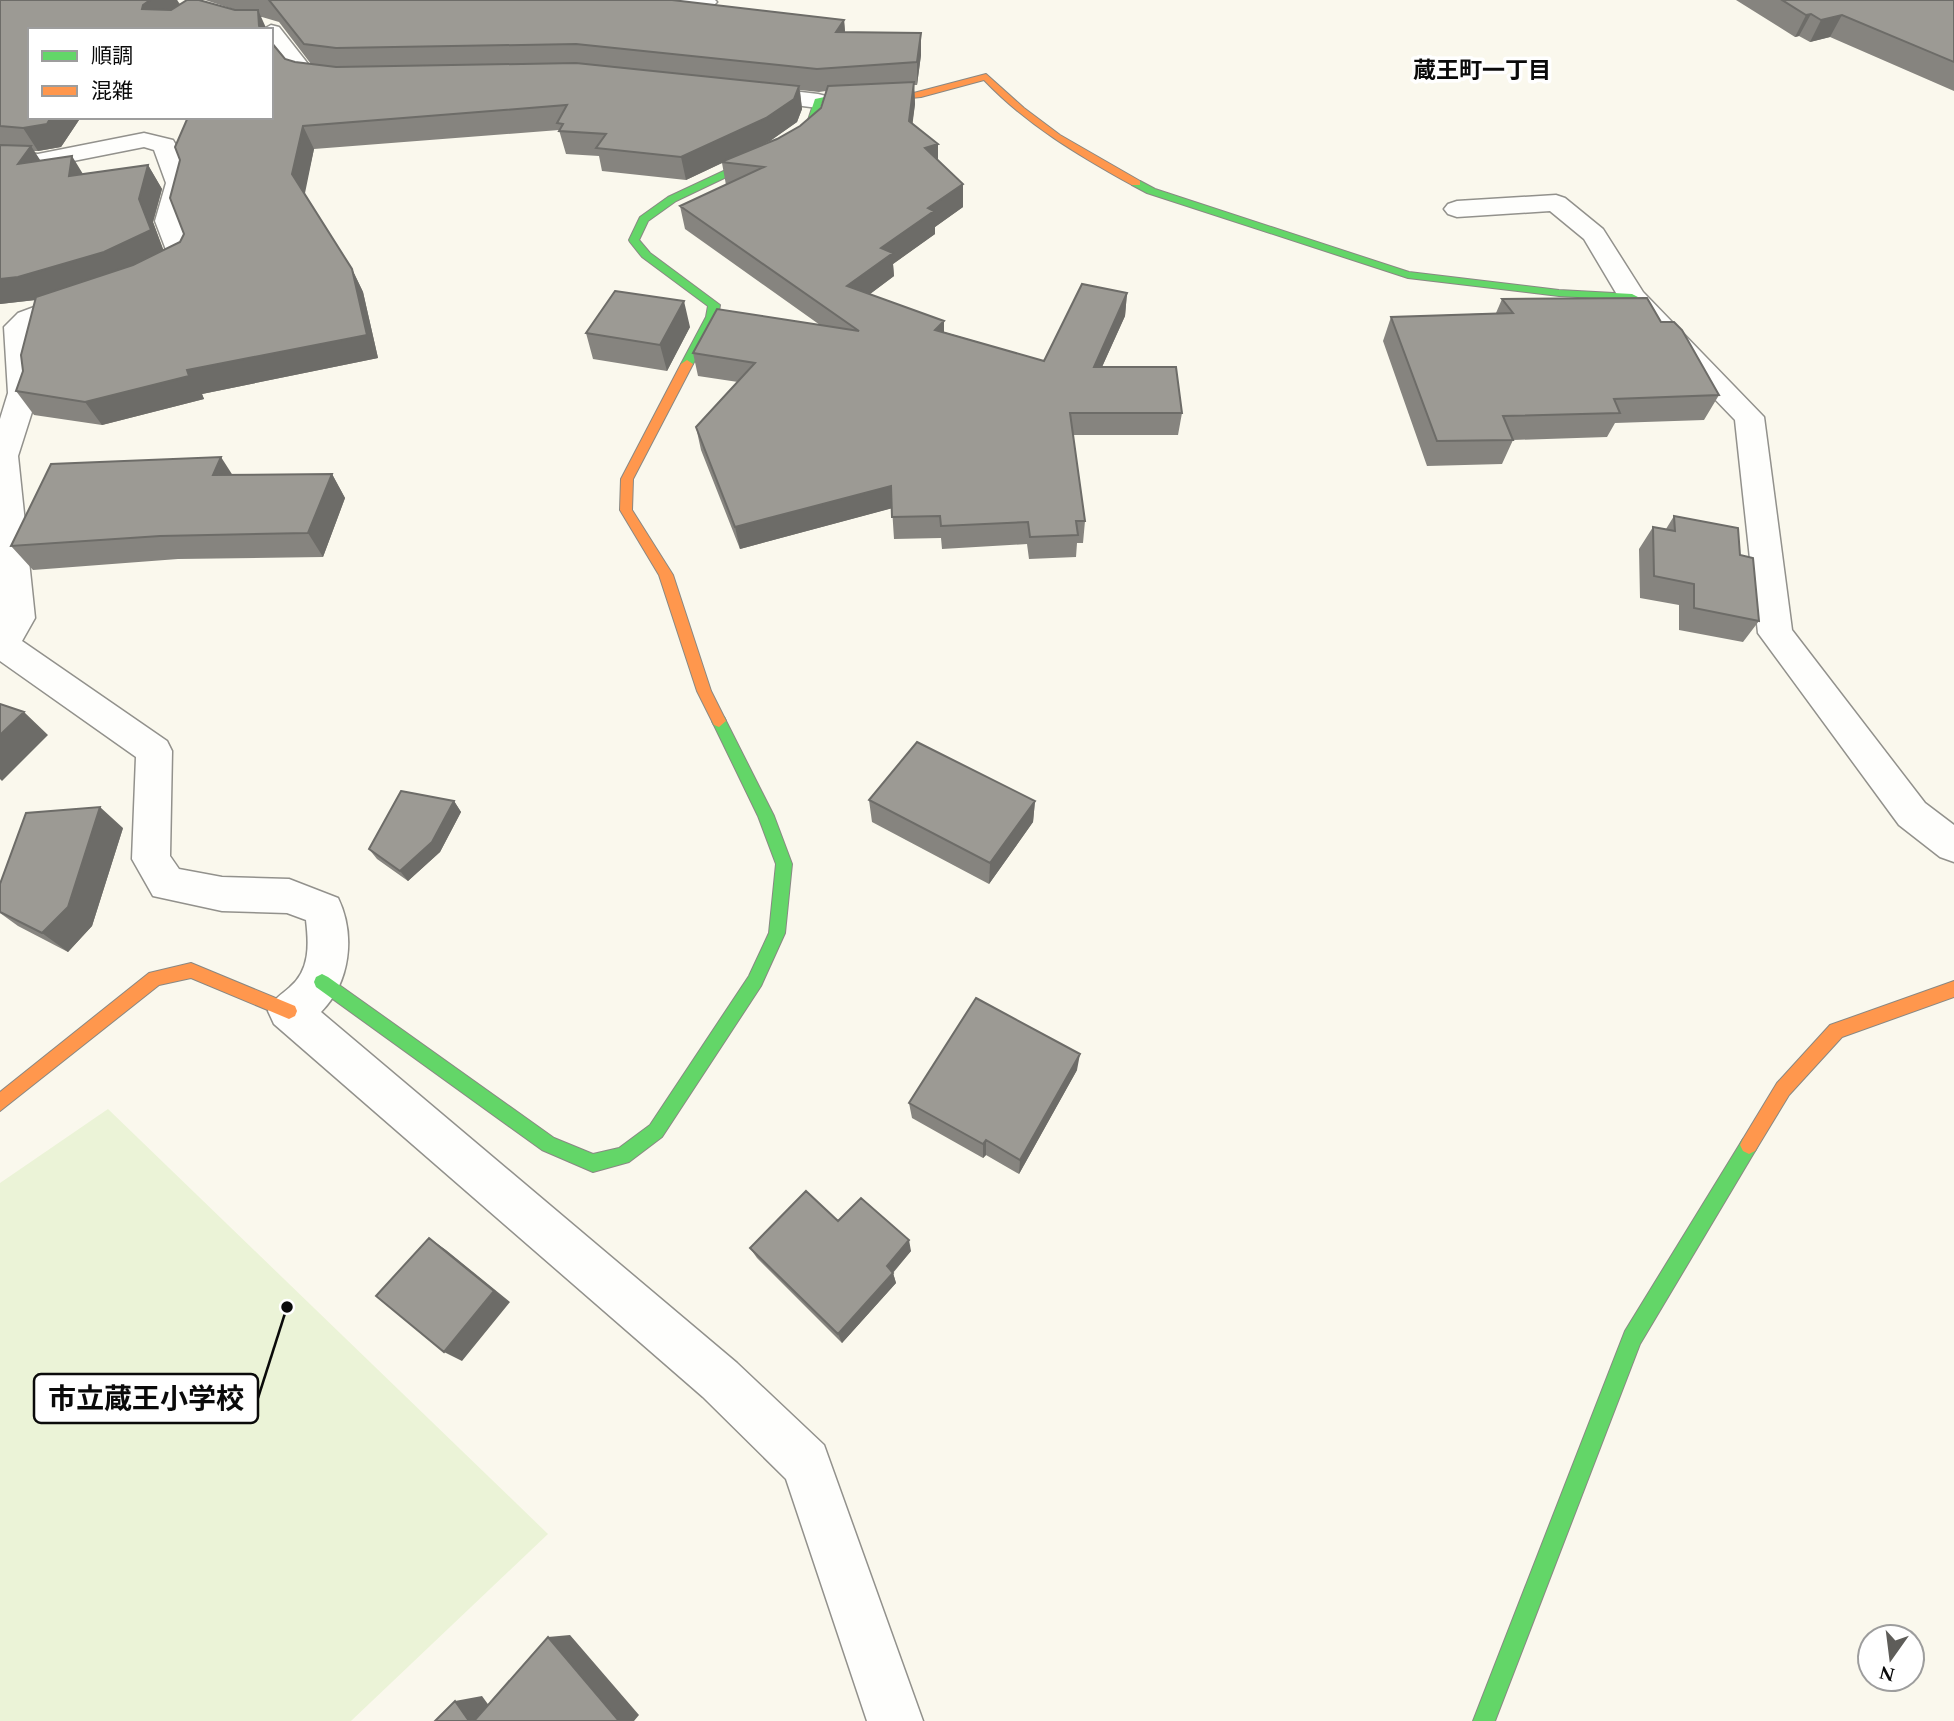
<svg xmlns="http://www.w3.org/2000/svg" width="1954" height="1721" font-family="Spectral,'Noto Sans JP',serif">
<rect width="100%" height="100%" fill="#faf8ed"/>
<path fill="#ebf3d7" d="M 108,1109 L 548,1534 L 351,1721 L 0,1721 L 0,1183 Z"/>
<g fill="none" stroke-linecap="round" stroke-linejoin="round">
<defs>
<path id="street" d="M 629,0 L 715,0 L 717,2 L 713,6 L 706,8 L 640,6 L 633,4 Z
M 271,25 L 279,27 L 312,69 L 347,75 L 350,80 L 347,85 L 339,87 L 297,80 L 271,47 L 271,30 L 262,30 Z
M 748,86 L 818,94 L 826,96 L 830,101 L 826,106 L 818,108 L 740,98 L 736,93 L 740,88 Z
M 144,133 L 173,140 L 176,145 L 190,183 L 181,221 L 195,258 L 191,264 L 159,280 L 150,282 L 141,280 L 137,274 L 141,268 L 168,255 L 155,221 L 166,183 L 154,150 L 144,147 L 38,168 L 0,165 L 0,151 L 38,154 Z
M 1556,195 L 1565,198 L 1603,229 L 1643,292 L 1764,417 L 1792,630 L 1925,803 L 1954,825 L 1954,862 L 1940,857 L 1899,825 L 1758,633 L 1735,420 L 1622,303 L 1584,239 L 1550,211 L 1457,217 L 1448,214 L 1444,209 L 1448,204 L 1457,201 Z
M 80,290 L 90,292 L 94,298 L 90,304 L 32,330 L 38,393 L 18,456 L 35,618 L 22,641 L 167,741 L 172,751 L 170,856 L 179,869 L 222,877 L 289,879 L 338,898 C 356,935 350,983 321,1012 L 737,1363 L 824,1445 L 923,1721 L 867,1721 L 786,1479 L 703,1397 L 274,1024 L 268,1011 C 274,998 280,996 290,987 C 310,970 309,945 306,920 L 287,913 L 222,911 L 153,896 L 132,859 L 136,757 L 0,661 L 0,419 L 8,393 L 4,327 L 18,313 Z"/>
<path id="fast" d="M 911,92 L 916,95 L 914,97 L 844,99 L 822,103 L 813,129 L 783,150 L 676,201 L 648,221 L 639,240 L 650,253 L 720,305 L 718,317 L 693,364 L 687,368 L 683,367 L 681,364 L 706,317 L 708,306 L 642,257 L 630,242 L 629,240 L 640,217 L 668,197 L 777,146 L 806,126 L 815,99 L 844,93 Z
M 1132,181 L 1140,181 L 1155,189 L 1409,272 L 1559,290 L 1632,294 L 1638,297 L 1632,300 L 1559,296 L 1408,278 L 1147,193 L 1132,185 Z
M 719,715 L 724,717 L 774,816 L 792,864 L 785,933 L 761,986 L 662,1137 L 629,1162 L 593,1172 L 542,1150 L 316,987 L 314,982 L 316,977 L 322,974 L 328,977 L 554,1138 L 593,1154 L 619,1148 L 650,1125 L 749,976 L 769,933 L 776,864 L 758,816 L 712,721 Z
M 1749,1136 L 1755,1139 L 1758,1145 L 1755,1151 L 1640,1344 L 1495,1721 L 1473,1721 L 1625,1331 L 1743,1139 Z"/>
<path id="slow" d="M 986,74 L 1024,108 L 1060,135 L 1140,181 L 1140,185 L 1132,185 C 1078,155 1027,125 984,80 L 921,97 L 911,98 L 906,95 Z
M 687,360 L 693,364 L 633,479 L 632,510 L 673,575 L 711,691 L 726,721 L 719,727 L 714,725 L 697,691 L 659,575 L 620,510 L 621,479 L 681,364 Z
M 191,963 L 295,1006 L 297,1011 L 295,1016 L 289,1019 L 191,978 L 159,985 L 0,1111 L 0,1092 L 149,973 Z
M 1954,981 L 1954,997 L 1842,1037 L 1789,1095 L 1755,1151 L 1749,1154 L 1743,1151 L 1740,1145 L 1743,1139 L 1777,1083 L 1830,1025 Z"/>
</defs>
<use href="#street" stroke="#92918c" stroke-width="3"/>
<use href="#fast" stroke="#898883" stroke-width="2"/>
<use href="#slow" stroke="#898883" stroke-width="2"/>
<use href="#street" fill="#fefefc" fill-rule="evenodd"/>
<use href="#fast" fill="#63d668" fill-rule="evenodd"/>
<use href="#slow" fill="#ff974d" fill-rule="evenodd"/>
</g>
<path fill="#86847f" fill-rule="evenodd" d="M 0,0 L 177,0 L 180,4 L 236,10 L 205,0 L 672,0 L 844,20 L 845,32 L 921,33 L 921,55 L 917,85 L 914,85 L 915,104 L 912,124 L 938,144 L 938,161 L 963,207 L 935,227 L 935,234 L 893,264 L 894,276 L 870,294 L 944,332 L 1044,361 L 1127,293 L 1125,316 L 1102,367 L 1182,413 L 1178,435 L 1073,435 L 1085,521 L 1083,543 L 1077,543 L 1076,557 L 1029,559 L 1027,544 L 942,549 L 941,538 L 894,539 L 892,508 L 740,549 L 701,450 L 696,427 L 738,382 L 698,376 L 693,353 L 820,325 L 685,229 L 680,206 L 726,185 L 722,163 L 686,180 L 602,171 L 599,156 L 566,154 L 559,130 L 314,149 L 304,193 L 352,269 L 363,292 L 378,358 L 202,394 L 204,399 L 102,425 L 34,415 L 16,391 L 23,371 L 36,300 L 0,304 ZM 262,17 L 279,22 L 311,64 L 295,62 L 285,59 L 180,242 L 163,250 L 153,222 L 162,189 L 148,165 L 83,174 L 40,161 L 34,151 L 38,151 L 61,147 L 81,117 L 30,117 L 30,30 ZM 800,90 L 819,92 L 826,91 L 821,108 L 800,126 L 777,139 L 750,150 L 770,141 L 797,122 L 802,109 Z
M 1736,0 L 1954,0 L 1954,91 L 1830,37 L 1810,42 L 1799,36 L 1795,37 Z
M 1502,299 L 1661,322 L 1719,395 L 1704,420 L 1615,423 L 1607,437 L 1513,440 L 1502,464 L 1427,466 L 1383,341 L 1391,317 L 1496,313 Z
M 690,327 L 667,371 L 593,359 L 586,333 Z
M 332,474 L 345,498 L 323,557 L 178,559 L 33,570 L 11,546 L 232,475 Z
M 1674,516 L 1740,555 L 1759,621 L 1743,642 L 1679,630 L 1679,605 L 1640,598 L 1639,549 L 1653,527 L 1666,529 Z
M 869,800 L 1035,801 L 1033,822 L 989,884 L 872,822 Z
M 454,801 L 461,812 L 440,852 L 408,881 L 377,859 L 369,849 Z
M 123,828 L 92,926 L 68,952 L 18,926 L 0,913 L 0,884 Z
M 1077,1070 L 1019,1174 L 986,1155 L 983,1158 L 912,1118 L 909,1103 Z
M 838,1221 L 911,1251 L 893,1273 L 896,1283 L 842,1343 L 757,1258 L 750,1248 Z"/>
<path fill="#6d6c68" d="M 150,0 L 177,0 L 181,8 L 154,30 L 142,9 L 143,5 Z
M 258,10 L 267,30 L 260,30 L 259,26 Z
M 1811,14 L 1799,36 L 1795,37 L 1806,15 Z
M 1842,15 L 1830,37 L 1810,42 L 1821,20 Z
M 844,20 L 846,43 L 836,32 Z
M 921,33 L 921,55 L 917,85 L 917,62 Z
M 914,82 L 915,104 L 910,144 L 909,121 Z
M 799,86 L 802,109 L 797,122 L 770,141 L 724,162 L 721,162 L 722,163 L 686,180 L 681,157 Z
M 51,117 L 81,117 L 61,147 L 38,151 L 23,128 Z
M 303,126 L 314,149 L 304,198 L 292,174 Z
M 938,144 L 938,167 L 925,148 Z
M 31,146 L 46,169 L 18,164 Z
M 72,156 L 86,179 L 69,176 Z
M 148,165 L 162,189 L 153,222 L 165,254 L 119,275 L 35,300 L 0,304 L 0,279 Z
M 963,184 L 963,207 L 935,227 L 935,234 L 893,264 L 894,276 L 850,309 L 847,286 L 881,248 L 928,208 Z
M 352,269 L 363,292 L 378,358 L 202,394 L 204,399 L 102,425 L 85,402 L 187,370 Z
M 1127,293 L 1125,316 L 1092,389 L 1094,367 Z
M 684,301 L 690,327 L 667,371 L 660,345 Z
M 944,321 L 944,344 L 935,330 Z
M 221,457 L 237,482 L 213,475 Z
M 332,474 L 345,498 L 323,557 L 308,533 Z
M 891,486 L 893,508 L 740,549 L 735,527 Z
M 24,712 L 48,735 L 2,781 L 0,779 L 0,735 Z
M 454,801 L 461,812 L 440,852 L 408,881 L 400,871 Z
M 1035,801 L 1033,822 L 989,884 L 990,863 Z
M 100,807 L 123,828 L 92,926 L 68,952 L 42,933 Z
M 1080,1054 L 1077,1070 L 1019,1174 L 1020,1160 Z
M 986,1140 L 986,1155 L 983,1158 L 983,1144 Z
M 429,1238 L 446,1250 L 510,1302 L 462,1361 L 444,1352 Z
M 909,1240 L 911,1251 L 889,1277 L 887,1266 Z
M 893,1273 L 896,1283 L 842,1343 L 838,1334 Z
M 570,1635 L 639,1715 L 634,1721 L 619,1721 L 548,1637 Z
M 482,1696 L 498,1718 L 484,1721 L 469,1721 L 455,1701 Z"/>
<path fill="#9c9a94" stroke="#6d6c68" stroke-width="2" d="M 0,0 L 150,0 L 143,5 L 142,9 L 171,10 L 187,0 L 199,0 L 235,10 L 258,10 L 259,26 L 262,30 L 30,30 L 30,117 L 51,117 L 47,124 L 23,128 L 0,126 Z
M 269,0 L 672,0 L 844,20 L 836,32 L 921,33 L 917,62 L 817,69 L 576,44 L 336,48 L 304,44 Z
M 1782,0 L 1954,0 L 1954,62 L 1842,15 L 1821,20 L 1811,14 L 1806,15 Z
M 271,42 L 285,59 L 295,62 L 336,67 L 576,63 L 799,86 L 794,99 L 766,118 L 681,157 L 596,148 L 606,134 L 559,131 L 563,124 L 557,123 L 567,105 L 303,126 L 292,174 L 352,269 L 367,335 L 187,370 L 189,376 L 85,402 L 16,391 L 23,371 L 21,355 L 36,297 L 133,265 L 180,242 L 184,234 L 170,198 L 180,160 L 175,147 L 188,117 L 271,117 Z
M 914,82 L 909,121 L 938,144 L 925,148 L 963,184 L 928,208 L 934,211 L 881,248 L 893,253 L 847,286 L 944,321 L 935,330 L 1044,361 L 1082,284 L 1127,293 L 1094,367 L 1176,367 L 1182,413 L 1070,413 L 1085,521 L 1076,521 L 1078,535 L 1030,537 L 1028,522 L 941,526 L 940,516 L 892,517 L 891,486 L 735,527 L 696,427 L 755,363 L 693,353 L 717,309 L 859,331 L 680,206 L 764,167 L 721,162 L 777,139 L 800,126 L 821,108 L 828,86 Z
M 0,145 L 31,146 L 18,164 L 72,156 L 69,176 L 148,165 L 139,199 L 151,230 L 104,252 L 18,277 L 0,279 Z
M 615,291 L 684,301 L 660,345 L 586,333 Z
M 1647,298 L 1661,322 L 1674,322 L 1682,330 L 1719,395 L 1614,399 L 1620,413 L 1503,416 L 1513,440 L 1437,441 L 1391,317 L 1513,313 L 1502,299 Z
M 221,457 L 213,475 L 332,474 L 308,533 L 160,536 L 11,546 L 51,464 Z
M 1674,516 L 1738,528 L 1740,555 L 1753,558 L 1759,621 L 1694,608 L 1694,584 L 1654,576 L 1653,527 L 1675,531 Z
M 0,704 L 24,712 L 0,735 Z
M 917,742 L 1035,801 L 990,863 L 869,800 Z
M 401,791 L 454,801 L 432,842 L 400,871 L 369,849 Z
M 100,807 L 68,907 L 42,933 L 0,912 L 0,884 L 26,813 Z
M 976,998 L 1080,1054 L 1020,1160 L 986,1140 L 983,1144 L 909,1103 Z
M 806,1191 L 838,1221 L 861,1198 L 909,1240 L 887,1266 L 893,1273 L 838,1334 L 750,1248 Z
M 429,1238 L 494,1291 L 444,1352 L 376,1296 Z
M 548,1637 L 619,1721 L 474,1721 Z
M 455,1701 L 469,1721 L 435,1721 Z"/>
<g text-anchor="middle" stroke-width="7" stroke-linejoin="round" paint-order="stroke">
<g font-size="23" font-weight="bold" fill="#0a0a0a" stroke="#fff">
<text x="1482" y="78">蔵王町一丁目</text>
</g>
</g>
<path fill="none" stroke="#0a0a0a" stroke-width="2.5" d="M287 1307L258 1398"/>
<circle fill="#0a0a0a" stroke="#fff" stroke-width="2.5" cx="287" cy="1307" r="7"/>
<rect fill="#fff" stroke="#0a0a0a" stroke-width="2.5" x="34" y="1374" width="224" height="49" rx="7"/>
<g font-size="28" text-anchor="middle" font-weight="bold" fill="#0a0a0a">
<text x="146" y="1408">市立蔵王小学校</text>
</g>
<rect x="28" y="28" width="245" height="91" fill="#ffffff" stroke="#9d9d9d" stroke-width="2"/>
<rect x="42" y="51" width="35" height="10" fill="#63d668" stroke="#9d9d9d" stroke-width="2"/>
<text x="91" y="63" font-size="21" fill="#0a0a0a">順調</text>
<rect x="42" y="86" width="35" height="10" fill="#ff974d" stroke="#9d9d9d" stroke-width="2"/>
<text x="91" y="98" font-size="21" fill="#0a0a0a">混雑</text>
<g transform="translate(1891 1658) rotate(194)"><circle r="33" fill="#ffffff" stroke="#9d9d9d" stroke-width="2"/>
<path d="M0-5L12 26L0 18L-12 26Z" fill="#5e5d59"/>
<text y="-10" font-size="19" font-weight="bold" text-anchor="middle" fill="#0a0a0a">N</text>
</g>
</svg>
